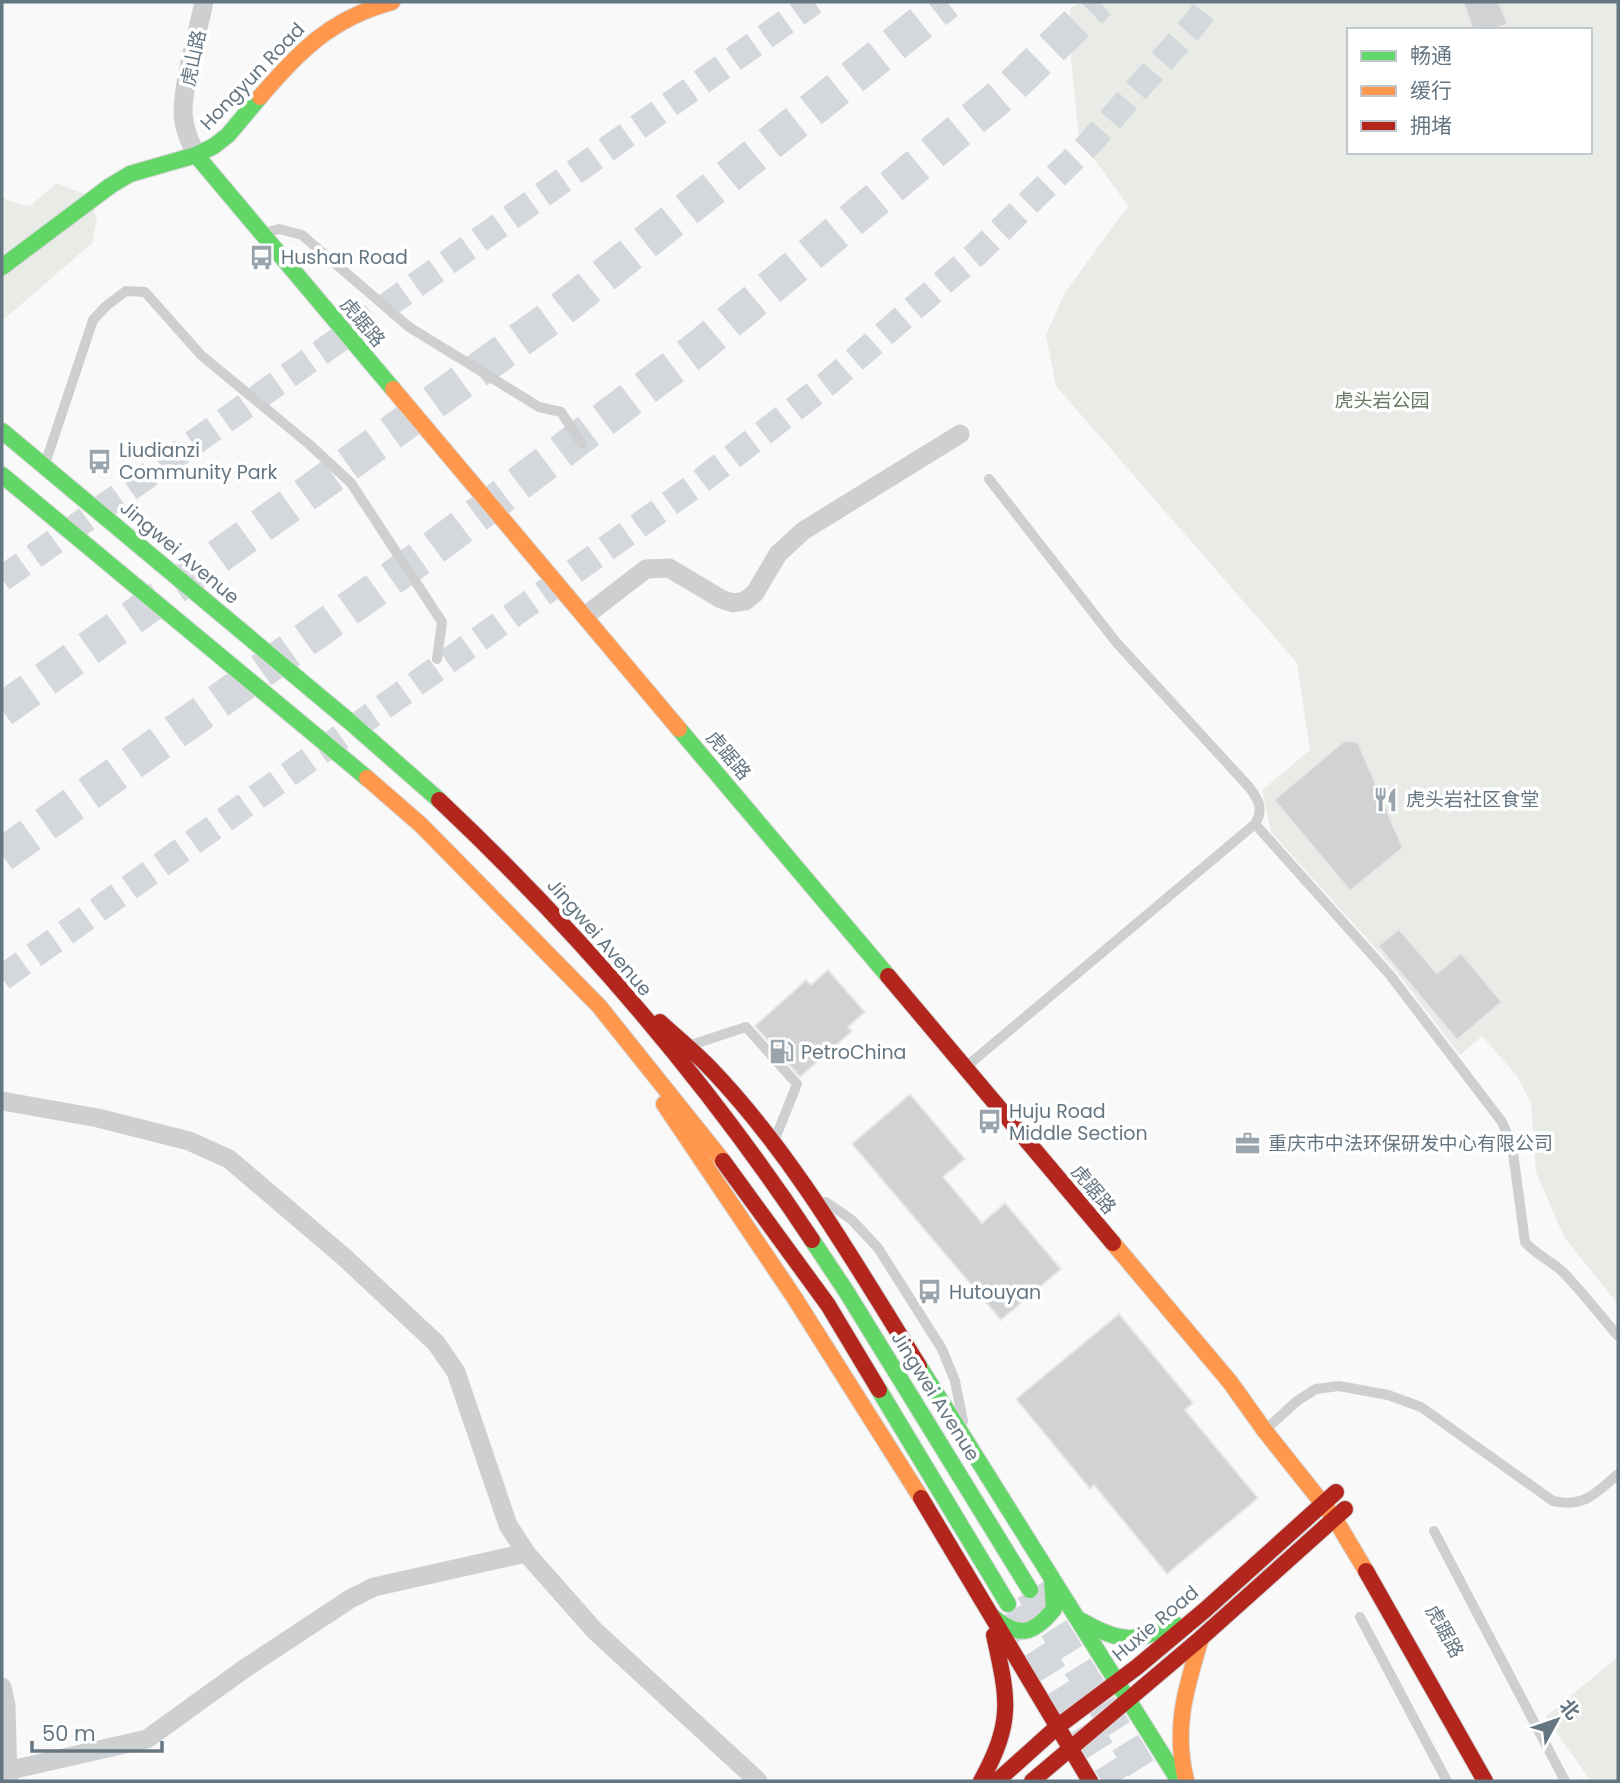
<svg xmlns="http://www.w3.org/2000/svg" width="1620" height="1783" font-family="Poppins,'Noto Sans SC',sans-serif">
<rect width="100%" height="100%" fill="#f9f9f9"/>
<path fill="#e8ebe6" fill-rule="evenodd" d="M 1079,2 L 1618,2 L 1618,1304 L 1564,1237 L 1536,1172 L 1531,1103 L 1517,1076 L 1482,1036 L 1460,1055 L 1396,971 L 1271,832 L 1262,790 L 1310,750 L 1297,663 L 1056,386 L 1046,335 L 1064,294 L 1128,206 L 1079,138 L 1069,40 L 1070,9 ZM 1349,30 L 1590,30 L 1590,152 L 1349,152 Z
M 57,183 L 89,196 L 97,218 L 92,243 L 2,321 L 2,196 L 9,201 L 30,206 Z
M 1618,1657 L 1618,1781 L 1591,1781 L 1545,1717 Z"/>
<path fill="#d0d2d3" stroke="#e8e8e8" stroke-width="2" d="M 1463,2 L 1499,2 L 1508,24 L 1492,30 L 1473,30 Z
M 1344,741 L 1358,742 L 1403,848 L 1350,891 L 1274,800 Z
M 1399,929 L 1437,973 L 1461,953 L 1502,1002 L 1457,1040 L 1378,946 Z
M 828,970 L 865,1012 L 848,1027 L 852,1031 L 800,1077 L 755,1026 L 806,980 L 811,985 Z
M 910,1094 L 965,1159 L 943,1177 L 982,1223 L 1005,1203 L 1061,1269 L 1001,1320 L 852,1144 Z
M 1119,1314 L 1193,1403 L 1185,1410 L 1258,1498 L 1167,1574 L 1094,1485 L 1090,1489 L 1016,1399 Z"/>
<g fill="none" stroke-linecap="round" stroke-linejoin="round">
<path stroke="#d4d8dc" stroke-width="26" stroke-dasharray="26 13" stroke-linecap="butt" d="M 2,579 L 814,2
M 2,978 L 697,484 L 828,383 L 976,254 L 1090,143 L 1196,22 L 1211,2"/>
<path stroke="#d4d8dc" stroke-width="30" stroke-dasharray="30 15" stroke-linecap="butt" d="M 1030,1590 L 1149,1781
M 1013,1610 L 1119,1781"/>
<path stroke="#d4d8dc" stroke-width="35" stroke-dasharray="35 18" stroke-linecap="butt" d="M 2,710 L 330,477 L 553,316 L 947,2
M 2,855 L 423,556 L 693,352 L 1010,88 L 1099,2"/>
<defs>
<path id="fast" d="M 196,155 L 393,389
M 2,267 L 110,186 L 130,174 L 196,155 L 214,146 L 228,135 L 260,97
M 2,431 L 349,721 L 439,800
M 2,475 L 367,778
M 679,729 L 888,976
M 812,1240 L 846,1291 L 1030,1590
M 919,1366 L 1179,1781
M 879,1390 L 1008,1604
M 993,1617 C 1019,1638 1033,1635 1054,1609 L 1052,1582
M 1082,1621 C 1120,1643 1136,1643 1175,1624"/>
<path id="slow" d="M 260,97 C 299,51 332,18 392,2
M 393,389 L 679,729
M 367,778 L 421,825 L 599,1006 L 723,1161
M 664,1104 L 794,1297 L 921,1498
M 1113,1243 L 1230,1382 L 1265,1431 L 1335,1519 L 1366,1571
M 1186,1780 C 1173,1728 1186,1688 1201,1638"/>
<path id="jam" d="M 439,800 C 578,931 706,1080 812,1240
M 888,976 L 1113,1243
M 660,1022 C 677,1038 695,1052 711,1069 C 795,1157 855,1264 919,1366
M 723,1161 L 828,1305 L 879,1390
M 921,1498 L 1090,1781
M 1366,1571 L 1485,1781
M 981,1781 C 1014,1721 1008,1699 994,1635
M 997,1781 L 1057,1727 L 1137,1667 L 1205,1610 L 1336,1492
M 1032,1781 L 1201,1638 L 1345,1509"/>
</defs>
<use href="#fast" stroke="#d5d6d7" stroke-width="18"/>
<use href="#slow" stroke="#d5d6d7" stroke-width="18"/>
<use href="#jam" stroke="#d5d6d7" stroke-width="18"/>
<path stroke="#cecfd0" stroke-width="10" d="M 264,233 L 279,229 L 302,235 L 409,327 L 539,407 L 561,412 L 582,444
M 46,461 L 93,320 L 106,306 L 126,291 L 145,292 L 201,355 L 310,445 L 351,483 L 442,622 L 437,659
M 1255,824 L 1390,975 L 1502,1122 L 1512,1145 L 1525,1242 C 1536,1255 1552,1261 1564,1273 C 1583,1293 1600,1315 1618,1336
M 691,1045 L 746,1027 L 797,1084 L 775,1139
M 967,1066 L 1255,824 C 1264,810 1259,800 1249,787 L 1116,642 L 989,479
M 826,1202 L 852,1220 L 878,1248 L 942,1349 L 955,1381 L 963,1421
M 1265,1430 L 1297,1401 L 1316,1389 L 1339,1386 L 1388,1395 L 1421,1407 L 1553,1501 C 1584,1508 1596,1493 1618,1474
M 1434,1531 L 1565,1781
M 1360,1617 L 1447,1781"/>
<path stroke="#cecfd0" stroke-width="19" d="M 196,155 C 190,142 184,129 183,114 C 183,81 197,35 204,2
M 585,616 L 646,569 L 669,568 L 721,599 L 733,603 L 745,601 L 755,593 L 778,554 L 803,531 L 960,434
M 2,1101 L 98,1118 L 189,1141 L 229,1159 L 344,1257 L 436,1343 L 456,1372 L 508,1525 L 526,1553 L 595,1631 L 758,1781
M 2,1687 L 6,1706 L 8,1781
M 2,1772 L 147,1739 L 244,1669 L 350,1599 L 374,1587 L 526,1553"/>
<use href="#fast" stroke="#63d668" stroke-width="16"/>
<use href="#slow" stroke="#ff974d" stroke-width="16"/>
<use href="#jam" stroke="#b3261e" stroke-width="16"/>
</g>
<defs>
<symbol id="bus-bare" viewBox="-9 -9 18 18"><path d="M-5-6H5V4H4V6H2V4H-2V6H-4V4H-5ZM-3.5-4V0h7V-4ZM-3.5 1.2v1.5H-2V1.2ZM2 1.2v1.5H3.5V1.2Z" fill="#99a4ac" stroke="#fff" stroke-width="2.5" paint-order="stroke"/></symbol>
<symbol id="restaurant-bare" viewBox="-9 -9 18 18"><path d="M-5-6h1v4h1v-4h1v4h1v-4h1v5L-1.5 .5V6h-2V.5L-5-1ZM5-6V6H3V1.5H1.5Q1.5-4 5-6Z" fill="#99a4ac" stroke="#fff" stroke-width="2.5" paint-order="stroke"/></symbol>
<symbol id="fuel-bare" viewBox="-9 -9 18 18"><path d="M-5.5-6h7V0h2V4h1.3V-2.5L3-4.5l.8-.8L6-3V5H2.5V1h-1V6h-7ZM-4.2-4.7v3.2H.2V-4.7Z" fill="#99a4ac" stroke="#fff" stroke-width="2.5" paint-order="stroke"/></symbol>
<symbol id="office-bare" viewBox="-9 -9 18 18"><path d="M-6-3h4V-5.5h4V-3h4V5H-6ZM-1-4.5V-3h2v-1.5ZM-6 0V1H6V0Z" fill="#99a4ac" stroke="#fff" stroke-width="2.5" paint-order="stroke"/></symbol>
</defs>
<g fill-rule="evenodd">
<use href="#bus-bare" x="244" y="240" width="35" height="35"/>
<use href="#bus-bare" x="82" y="444" width="35" height="35"/>
<use href="#restaurant-bare" x="1368" y="782" width="35" height="35"/>
<use href="#fuel-bare" x="764" y="1034" width="35" height="35"/>
<use href="#bus-bare" x="972" y="1104" width="35" height="35"/>
<use href="#office-bare" x="1230" y="1126" width="35" height="35"/>
<use href="#bus-bare" x="912" y="1274" width="35" height="35"/>
</g>
<g text-anchor="middle" stroke-width="7" stroke-linejoin="round" paint-order="stroke">
<g font-size="19" fill="#657683" stroke="#fff">
<text transform="translate(193 58) rotate(-78)" y="7">虎山路</text>
<text transform="translate(252 76) rotate(-46)" y="7">Hongyun Road</text>
<text transform="translate(363 322) rotate(50)" y="7">虎踞路</text>
<text transform="translate(180 552) rotate(40)" y="7">Jingwei Avenue</text>
<text transform="translate(729 755) rotate(50)" y="7">虎踞路</text>
<text transform="translate(600 937) rotate(49)" y="7">Jingwei Avenue</text>
<text transform="translate(1094 1189) rotate(50)" y="7">虎踞路</text>
<text transform="translate(936 1396) rotate(58)" y="7">Jingwei Avenue</text>
<text transform="translate(1155 1623) rotate(-40)" y="7">Huxie Road</text>
<text transform="translate(1445 1631) rotate(61)" y="7">虎踞路</text>
</g>
<g font-size="19" fill="#657683" stroke="#fff" text-anchor="start">
<text x="281" y="264">Hushan Road</text>
<text x="119" y="457">Liudianzi<tspan x="119" dy="22">Community Park</tspan></text>
<text x="1406" y="806">虎头岩社区食堂</text>
<text x="801" y="1059">PetroChina</text>
<text x="1009" y="1118">Huju Road<tspan x="1009" dy="22">Middle Section</tspan></text>
<text x="1268" y="1150">重庆市中法环保研发中心有限公司</text>
<text x="949" y="1299">Hutouyan</text>
</g>
<g font-size="19" fill="#687a64" stroke="#fff">
<text x="1382" y="407">虎头岩公园</text>
</g>
</g>
<rect width="1620" height="1783" fill="none" stroke="#657683" stroke-width="7"/>
<rect x="1347" y="28" width="245" height="126" fill="#ffffff" stroke="#c1c8cd" stroke-width="2"/>
<rect x="1361" y="51" width="35" height="10" fill="#63d668" stroke="#c1c8cd" stroke-width="2"/>
<text x="1410" y="63" font-size="21" fill="#657683">畅通</text>
<rect x="1361" y="86" width="35" height="10" fill="#ff974d" stroke="#c1c8cd" stroke-width="2"/>
<text x="1410" y="98" font-size="21" fill="#657683">缓行</text>
<rect x="1361" y="121" width="35" height="10" fill="#b3261e" stroke="#c1c8cd" stroke-width="2"/>
<text x="1410" y="133" font-size="21" fill="#657683">拥堵</text>
<g transform="translate(1557 1720) rotate(50)" stroke="#ffffff" stroke-width="5" paint-order="stroke">
<path d="M0-5L12 26L0 18L-12 26Z" fill="#657683"/>
<text y="-10" font-size="19" font-weight="bold" text-anchor="middle" fill="#657683">北</text>
</g>
<path d="M32 1741v10h130v-10" fill="none" stroke="#657683" stroke-width="3.5"/>
<text x="42" y="1741" font-size="21" fill="#657683" stroke="#ffffff" stroke-width="5" paint-order="stroke">50 m</text>
</svg>
